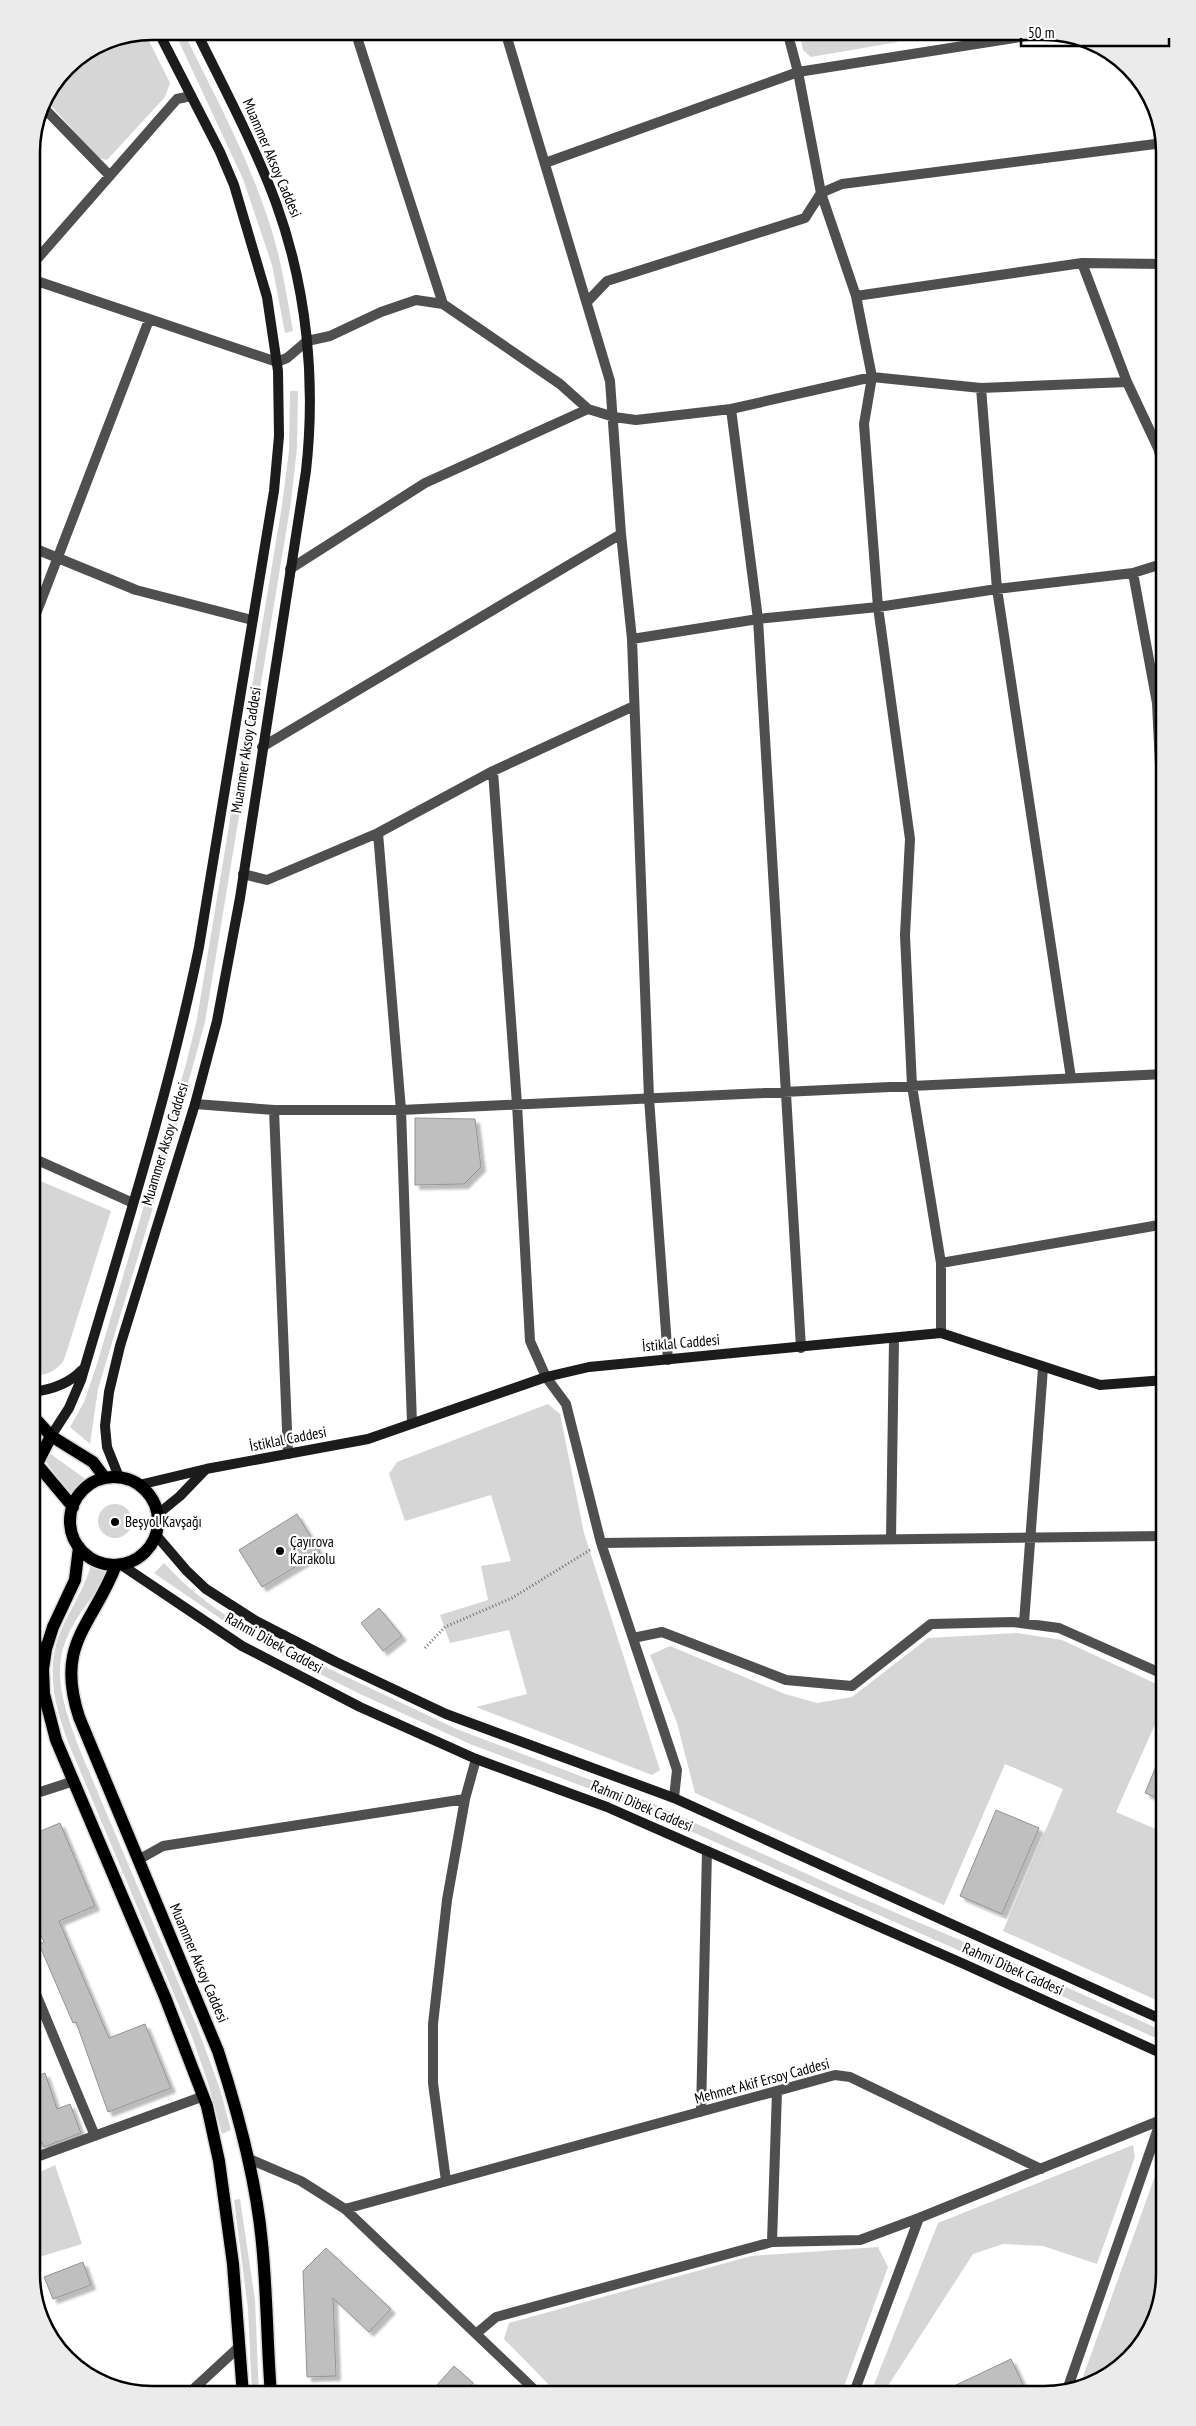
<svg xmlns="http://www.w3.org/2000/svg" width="1196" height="2426" font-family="'PT Sans Narrow',sans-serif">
<defs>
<filter id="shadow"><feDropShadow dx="4.5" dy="4.5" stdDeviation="1" flood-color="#0004"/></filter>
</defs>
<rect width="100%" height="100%" fill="#fff"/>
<path fill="#d6d6d6" d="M 174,31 L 183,31 C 218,102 257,173 277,249 C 284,276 288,304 293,331 L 285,333 L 272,265 L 243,179 Z
M 799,31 L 897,31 L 898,42 L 811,57 L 803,50 Z
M 145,33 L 170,83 L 165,97 L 107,160 L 98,158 L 45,99 L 67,66 L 106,40 Z
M 290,391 L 298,391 L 297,448 L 291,502 L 205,1022 L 164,1171 L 98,1389 L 90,1444 L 70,1427 L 84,1402 L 97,1364 L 186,1064 L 197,1019 L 282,505 L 289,451 Z
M 31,1177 L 111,1211 L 64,1360 C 56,1372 45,1376 31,1376 Z
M 548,1404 L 560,1414 L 584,1533 L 660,1770 L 652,1775 L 476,1707 L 527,1694 L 509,1630 L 450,1643 L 440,1615 L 488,1600 L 481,1566 L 511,1561 L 491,1495 L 405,1521 L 389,1474 L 397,1462 Z
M 48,1452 L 88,1481 L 73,1499 L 44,1459 Z
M98 1521a17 17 0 1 1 34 0a17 17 0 1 1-34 0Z
M 164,1563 C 187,1588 211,1607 240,1624 L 237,1630 L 154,1573 Z
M 91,1565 L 111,1572 C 96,1593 75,1616 66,1640 C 51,1676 67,1715 79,1748 L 196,2024 L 220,2089 L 231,2130 L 222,2134 L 208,2083 L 192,2037 L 70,1747 C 55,1709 44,1668 62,1628 C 72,1606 84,1589 91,1565 Z
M 1017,1633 L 1062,1640 L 1165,1688 L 1165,1702 L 1116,1812 L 1165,1833 L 1165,2004 L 1003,1931 L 1063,1789 L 1005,1764 L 944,1905 L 695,1793 L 677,1723 L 650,1655 L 670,1646 L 785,1694 L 817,1703 L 852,1697 L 928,1638 Z
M 266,1639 L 459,1730 L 649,1802 L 840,1889 L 1000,1957 L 1165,2032 L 1165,2042 L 625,1802 L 470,1744 L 360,1694 L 262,1645 Z
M 1133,2145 L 1135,2157 L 1097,2264 L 1043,2246 L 1003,2244 L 973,2254 L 884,2392 L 873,2387 L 938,2223 Z
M 1165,2148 L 1165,2275 L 1144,2341 L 1090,2386 L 1079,2388 Z
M 55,2165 L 82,2244 L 33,2259 L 31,2254 L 31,2176 Z
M 240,2199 L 255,2300 L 259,2395 L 252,2395 L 248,2309 L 234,2200 Z
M 878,2247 L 888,2267 L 841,2395 L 559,2395 L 504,2339 L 509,2323 L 751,2256 Z"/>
<path fill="#bfbfbf" stroke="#939393" filter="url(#shadow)" d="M 415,1118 L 475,1119 L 481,1167 L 464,1184 L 415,1185 Z
M 297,1514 L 320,1552 L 262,1587 L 239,1550 Z
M 379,1608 L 402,1636 L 383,1651 L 361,1623 Z
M 1164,1747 L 1165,1747 L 1165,1801 L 1145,1793 Z
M 996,1810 L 1039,1828 L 1002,1914 L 960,1896 Z
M 60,1823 L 95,1906 L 59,1921 L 109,2038 L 145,2024 L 171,2088 L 108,2112 L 76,2022 L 73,2023 L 39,1944 L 44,1942 L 31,1914 L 31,1835 Z
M 45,2073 L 57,2109 L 70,2104 L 81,2133 L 44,2147 L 42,2142 L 31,2146 L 31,2078 Z
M 326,2248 L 391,2309 L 369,2332 L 333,2298 L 336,2376 L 307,2377 L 303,2271 Z
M 83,2262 L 91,2285 L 53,2299 L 44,2277 Z
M 1011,2359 L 1028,2395 L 935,2395 Z
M 454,2366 L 473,2383 L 462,2395 L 428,2395 Z"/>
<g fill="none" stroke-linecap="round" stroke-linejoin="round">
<defs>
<path id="primary" d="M 31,1414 L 51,1436 L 93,1462 L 105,1478
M 31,1457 L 73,1507
M 37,1464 L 51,1436
M70 1521a44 44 0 1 1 88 0a44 44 0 1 1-88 0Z
M 79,1547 L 75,1580 L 53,1627 L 46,1649 L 43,1669 L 44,1694 L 56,1740 L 165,1997 L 207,2106 L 219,2161 L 233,2264 L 243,2395
M 116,1565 C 92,1627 55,1643 79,1717 L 218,2051 C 238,2112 256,2179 262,2243 C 267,2293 267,2344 271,2395"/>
</defs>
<use href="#primary" stroke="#dbdbdb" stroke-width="15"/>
<path stroke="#717171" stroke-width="3" stroke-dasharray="1 2.5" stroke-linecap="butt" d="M 425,1648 L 445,1627 L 512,1598 L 590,1550"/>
<path stroke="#4f4f4f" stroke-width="10" d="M 355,31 L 443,304 L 560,384 L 588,409 L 614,417 L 636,420 L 731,409 L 872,377 L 981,388 L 1127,382
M 505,31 L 610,381 L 621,534 L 632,639 L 649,1098 L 668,1360
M 787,31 L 798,72 L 821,193 L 856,296 L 872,377 L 864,424 L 878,607 L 910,839 L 905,935 L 912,1086 L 941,1263 L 941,1333
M 41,105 L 110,176
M 545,163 L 798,72 L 1052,32
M 1082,263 L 1127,382 L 1158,448 L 1165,473
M 31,266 L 177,99 L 191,96
M 31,279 L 277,362 L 287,358 L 307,341 L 330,336 L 381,312 L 416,300 L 443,304
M 856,296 L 1082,263 L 1165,264
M 587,302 L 607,281 L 805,218 L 821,193 L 842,184 L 1163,143
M 981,388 L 997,589 L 1071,1078
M 731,409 L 758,619 L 801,1348
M 31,547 L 136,590 L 252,620
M 290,569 L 425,483 L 588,409
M 1133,573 L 1157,703 L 1165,869
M 31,627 L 149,320
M 632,639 L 758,619 L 878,607 L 997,589 L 1133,573 L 1165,563
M 262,747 L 621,534
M 493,771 L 517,1104 L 530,1341 L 546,1377 L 566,1404 L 601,1543 L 677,1770 L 674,1798
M 378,833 L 401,1110 L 412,1423
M 243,874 L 267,880 L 378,833 L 493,771 L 634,706
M 195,1104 L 274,1110 L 401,1110 L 1165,1074
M 274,1110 L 288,1454
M 31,1160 L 35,1159 L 133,1203
M 941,1263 L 1165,1224
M 891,1539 L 894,1339
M 601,1543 L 1165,1536
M 1024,1623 L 1043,1368
M 633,1638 L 662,1632 L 786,1680 L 852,1686 L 931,1624 L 1013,1622 L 1059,1628 L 1165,1675
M 31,1642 L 46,1649
M 31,1795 L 74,1781
M 138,1860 L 163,1846 L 465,1799
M 31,1982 L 95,2136
M 701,2112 L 707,1851
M 247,2158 L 301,2181 L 345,2209 L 540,2395
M 31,2159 L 204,2096
M 446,2181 L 433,2083 L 433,2024 L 447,1900 L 465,1799 L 476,1759
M 345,2209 L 835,2075 L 850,2077 L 1041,2169
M 772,2242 L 777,2091
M 37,2305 L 44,2325
M 477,2333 L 496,2317 L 772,2242 L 860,2240 L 919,2218 L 1161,2120 L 1165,2115
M 1067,2390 L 1161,2120
M 187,2395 L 240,2346
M 853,2395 L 919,2218"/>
<path stroke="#1c1c1c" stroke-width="10" d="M 31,1392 C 51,1390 69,1384 82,1370
M 51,1436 L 69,1408 L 81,1380 C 123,1237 169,1094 199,947 L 274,491 L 279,436 L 278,371 L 267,297 L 234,185 L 220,152 L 158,31
M 119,1477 L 107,1447 L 105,1426 L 109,1392 L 120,1346 L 195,1104 L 217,1021 L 240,898 L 306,471 C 316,381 307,288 276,203 C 254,144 224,88 196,31
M 139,1485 L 206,1469 L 368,1439 L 546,1377 L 589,1367 L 941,1333 L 1100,1385 L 1165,1380
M 158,1514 L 180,1496 L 205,1470
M 156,1535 L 186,1570 L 206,1589 L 256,1621 L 336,1662 L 446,1714 L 674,1798 L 1165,2021
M 120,1564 L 242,1646 L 360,1707 L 476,1759 L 607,1807 L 964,1964 L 1165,2055"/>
<use href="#primary" stroke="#000" stroke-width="12"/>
</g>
<g fill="#000" stroke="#fff" stroke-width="2">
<circle cx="115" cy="1522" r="5"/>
<circle cx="280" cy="1551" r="5"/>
</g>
<g text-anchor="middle" stroke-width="4.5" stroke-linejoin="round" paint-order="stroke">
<g font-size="15" fill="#000" stroke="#fff">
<text transform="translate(272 158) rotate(67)" y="5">Muammer Aksoy Caddesi</text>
<text transform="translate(246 750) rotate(-81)" y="5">Muammer Aksoy Caddesi</text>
<text transform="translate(165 1144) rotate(-73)" y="5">Muammer Aksoy Caddesi</text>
<text transform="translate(681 1343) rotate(-5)" y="5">İstiklal Caddesi</text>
<text transform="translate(288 1439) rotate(-11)" y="5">İstiklal Caddesi</text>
<text transform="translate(274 1643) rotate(29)" y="5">Rahmi Dibek Caddesi</text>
<text transform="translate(642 1806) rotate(23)" y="5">Rahmi Dibek Caddesi</text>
<text transform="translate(199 1963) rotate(67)" y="5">Muammer Aksoy Caddesi</text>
<text transform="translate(1013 1969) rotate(24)" y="5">Rahmi Dibek Caddesi</text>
<text transform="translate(762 2081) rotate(-15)" y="5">Mehmet Akif Ersoy Caddesi</text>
</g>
<g font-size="15" fill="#000" stroke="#fff" text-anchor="start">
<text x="125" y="1527">Beşyol Kavşağı</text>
<text x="290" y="1547">Çayırova<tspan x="290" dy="17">Karakolu</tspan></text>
</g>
</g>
<path d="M0 0H1196V2426H0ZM152 40H1044A112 112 0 0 1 1156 152V2274A112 112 0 0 1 1044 2386H152A112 112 0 0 1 40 2274V152A112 112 0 0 1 152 40Z" fill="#ebebeb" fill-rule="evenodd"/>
<path fill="none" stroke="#000" stroke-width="2.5" d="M152 40H1044A112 112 0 0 1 1156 152V2274A112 112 0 0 1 1044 2386H152A112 112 0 0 1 40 2274V152A112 112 0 0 1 152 40Z"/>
<path d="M1021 38v8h148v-8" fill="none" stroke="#000000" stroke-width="2.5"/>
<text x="1028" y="38" font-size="15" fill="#000000" stroke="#ffffff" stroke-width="4" paint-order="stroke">50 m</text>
</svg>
